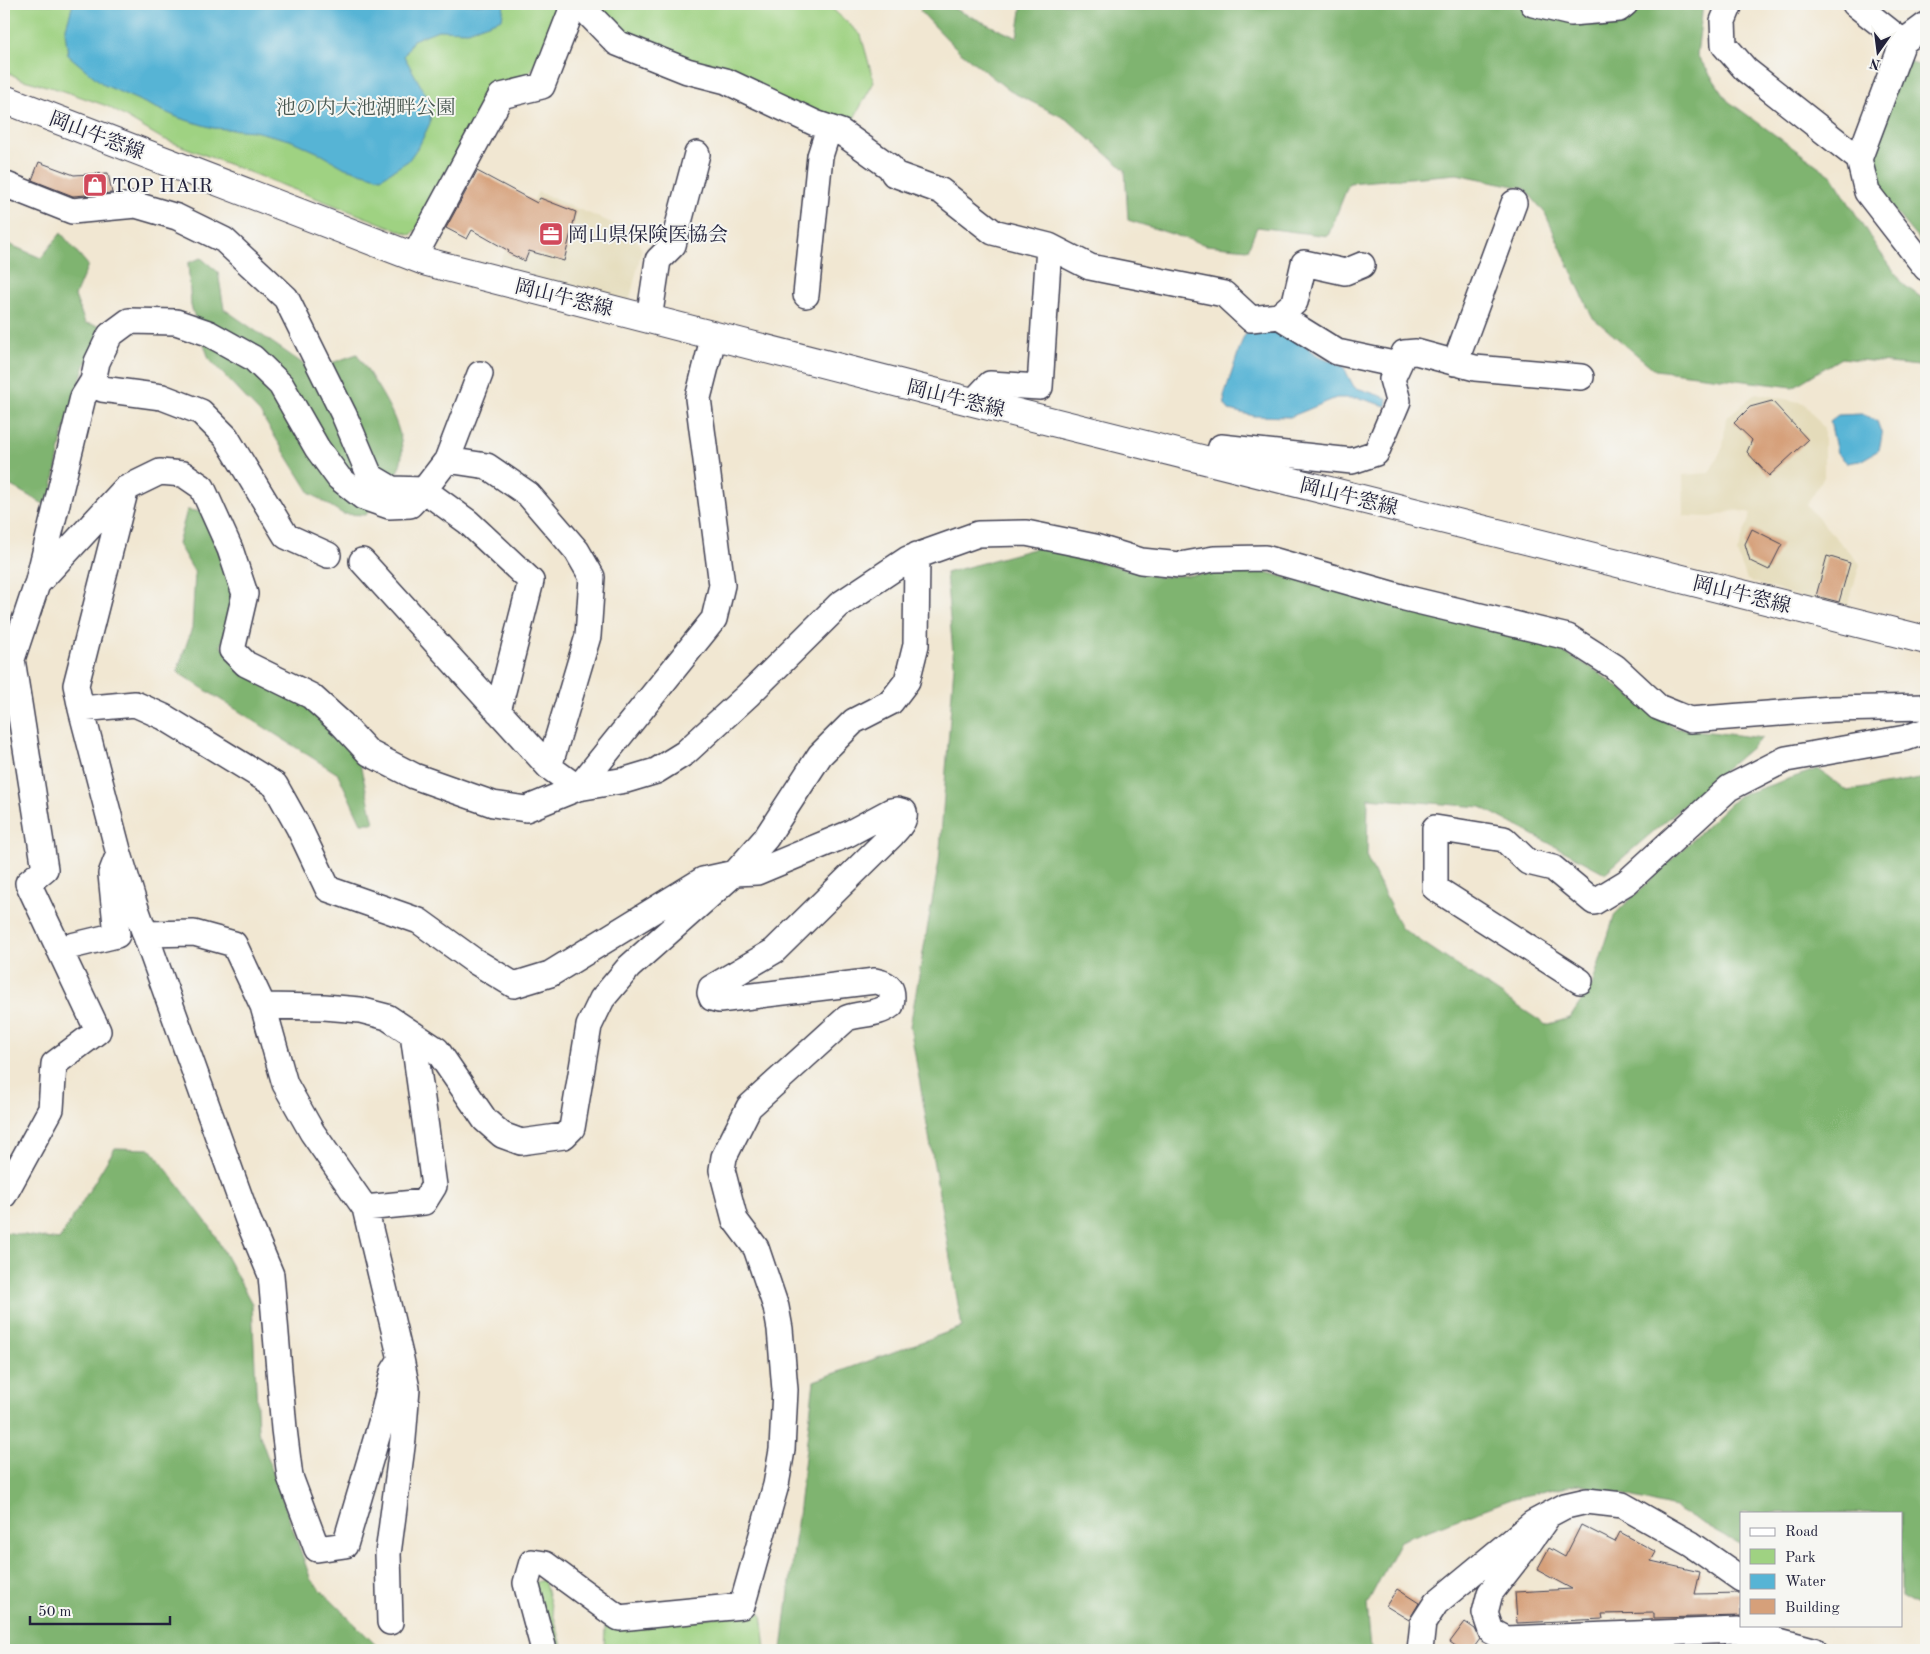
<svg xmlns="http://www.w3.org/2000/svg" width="1930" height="1654" font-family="'Old Standard TT','Noto Serif JP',serif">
<rect width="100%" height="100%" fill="#f6f6f2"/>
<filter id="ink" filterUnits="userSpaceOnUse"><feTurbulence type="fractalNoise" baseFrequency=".02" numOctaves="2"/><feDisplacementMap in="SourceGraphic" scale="10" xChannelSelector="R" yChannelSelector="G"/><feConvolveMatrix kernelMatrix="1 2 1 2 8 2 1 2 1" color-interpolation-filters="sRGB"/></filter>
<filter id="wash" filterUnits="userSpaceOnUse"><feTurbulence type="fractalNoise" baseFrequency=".0096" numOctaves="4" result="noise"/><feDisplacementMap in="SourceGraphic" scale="20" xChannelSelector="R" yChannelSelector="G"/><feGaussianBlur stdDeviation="1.12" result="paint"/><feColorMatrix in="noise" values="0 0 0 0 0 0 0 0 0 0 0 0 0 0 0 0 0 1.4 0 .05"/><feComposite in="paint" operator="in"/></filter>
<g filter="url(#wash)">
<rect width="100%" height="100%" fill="#f1e7d2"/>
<path fill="#e4dbba" d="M 538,192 L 631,231 L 642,249 L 629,303 L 496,268 Z
M 1756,393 L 1804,403 L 1824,428 L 1824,477 L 1806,505 L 1860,564 L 1846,612 L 1747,580 L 1737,553 L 1751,513 L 1736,510 L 1712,517 L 1684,516 L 1683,475 L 1709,473 L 1723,447 L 1726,418 Z"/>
<path fill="#9fd282" stroke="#607a5e" d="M 10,4 L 565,4 L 550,48 L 528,74 L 491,88 L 427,218 L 411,235 L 161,138 L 107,106 L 61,90 L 20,79 L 4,70 L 4,16 Z
M 600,4 L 827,4 L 861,35 L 874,82 L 848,129 L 620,36 Z
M 544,1580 L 563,1650 L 550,1650 L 532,1583 Z
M 762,1613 L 766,1650 L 604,1650 L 605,1627 Z"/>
<path fill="#7fb470" stroke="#506b56" d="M 924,4 L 944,4 L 1017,38 L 1022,4 L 1703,4 L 1697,55 L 1728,101 L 1832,176 L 1877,248 L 1904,285 L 1926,301 L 1926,369 L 1919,366 L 1841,358 L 1793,387 L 1655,370 L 1592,317 L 1545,213 L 1524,188 L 1457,174 L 1349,183 L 1328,236 L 1257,227 L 1248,249 L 1206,245 L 1128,220 L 1125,170 L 1068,120 L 1010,91 L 958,50 L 920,11 Z
M 1906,60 L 1926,69 L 1926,249 L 1873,185 L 1870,149 Z
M 61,233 L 88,265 L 75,296 L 85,323 L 105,327 L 85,365 L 62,438 L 49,507 L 4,482 L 4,242 L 41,258 Z
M 201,258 L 218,272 L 224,309 L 312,370 L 357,354 C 375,384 415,435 398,470 C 391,485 376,501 366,515 L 343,514 L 310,493 L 260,413 L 209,359 L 191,306 L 188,263 Z
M 187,510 L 205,512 L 235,596 L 221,647 L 307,704 L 359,760 L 374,823 L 361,823 L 338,774 L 177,672 L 192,628 L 195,573 L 178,544 Z
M 1040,547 L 1158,577 L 1261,571 L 1552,646 L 1592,668 L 1675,728 L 1762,738 L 1605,873 L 1481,807 L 1368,798 L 1367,858 L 1401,928 L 1546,1025 L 1570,1018 L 1592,985 L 1615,914 L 1738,796 L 1818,769 L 1847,791 L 1926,778 L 1926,1611 L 1901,1597 L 1901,1513 L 1741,1513 L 1741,1545 L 1675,1508 L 1577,1484 L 1514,1498 L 1400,1541 L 1367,1604 L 1371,1650 L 782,1650 L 814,1381 L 962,1327 L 910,1026 L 939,862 L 954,665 L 946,573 Z
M 115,1148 L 151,1149 L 211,1228 L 252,1304 L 258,1430 L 311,1580 L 381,1650 L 4,1650 L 4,1232 L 59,1240 Z"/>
<path fill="#56b4d5" stroke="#3c6b88" d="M 73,4 L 504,4 L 502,19 L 468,31 L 438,30 L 413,40 L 404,56 L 431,104 L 430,123 L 420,144 L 408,161 L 381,178 L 345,168 L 319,153 L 290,140 L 254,131 L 213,128 L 179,118 L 104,85 L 68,55 L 65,31 Z
M 1266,323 L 1299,340 L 1317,355 L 1343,366 L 1354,387 L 1387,398 L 1386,406 L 1359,398 L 1336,398 L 1290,417 L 1254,416 L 1229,410 L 1225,405 L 1224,396 L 1243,338 L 1253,325 Z
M 1862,414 L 1877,421 L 1882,435 L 1879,450 L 1860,461 L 1847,463 L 1837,453 L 1830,421 L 1838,415 Z"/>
<g id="blocks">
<path fill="#d6a07a" d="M 39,162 L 74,175 L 108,173 L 112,193 L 73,196 L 32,180 Z
M 477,171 L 537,203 L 540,198 L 576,212 L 564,261 L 529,251 L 525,261 L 508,253 L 509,251 L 472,230 L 467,239 L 446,228 Z
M 1772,401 L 1808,440 L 1769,476 L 1747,452 L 1752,440 L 1734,423 L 1750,407 Z
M 1752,529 L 1782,544 L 1769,570 L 1750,561 L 1745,544 Z
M 1827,556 L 1850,563 L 1839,602 L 1816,596 Z
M 1581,1525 L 1615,1542 L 1620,1532 L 1656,1552 L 1651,1561 L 1700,1572 L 1695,1594 L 1741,1593 L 1741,1616 L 1654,1618 L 1654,1613 L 1602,1614 L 1603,1619 L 1517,1623 L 1515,1592 L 1572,1589 L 1537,1570 L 1549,1548 L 1565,1557 Z
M 1397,1589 L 1419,1603 L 1409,1620 L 1386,1606 Z
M 1465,1622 L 1475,1629 L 1480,1639 L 1472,1650 L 1461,1650 L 1450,1642 Z"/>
</g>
</g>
<g filter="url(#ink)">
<use href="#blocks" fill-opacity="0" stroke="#414052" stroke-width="1"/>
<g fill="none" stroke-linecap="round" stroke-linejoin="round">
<defs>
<path id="minor" d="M 579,4 L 617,43 L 687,71 L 726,81 L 815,123 L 841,132 L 890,167 L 894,174 L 941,191 L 993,232 L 1049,246 L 1040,387 L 990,384 L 973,402
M 1533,4 L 1571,13 L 1619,9 L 1625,4
M 1730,4 L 1723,21 L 1724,45 L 1746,70 L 1859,159
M 1855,4 L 1903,42
M 1926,25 L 1903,42 L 1859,159 L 1867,192 L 1926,268
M 4,184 L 72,211 L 136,205 L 177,217 L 224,240 L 286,298 L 344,415 L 370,476 L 392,489 L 424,490 L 447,460 L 487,466 L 528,494 L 577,551 L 592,577 L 588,636 L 549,767 L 578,788
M 1049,246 L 1090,267 L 1224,294 L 1251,319 L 1279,316
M 414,257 L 501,96 L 542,86 L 574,4
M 1362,265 L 1345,272 L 1304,263 L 1295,302 L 1279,316 L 1337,352 L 1398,365
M 806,295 L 820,156 L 829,128
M 649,319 L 658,260 L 673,245 L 697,154
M 1455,363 L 1514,203
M 447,460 L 480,374
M 1216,463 L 1221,447 L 1352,461 L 1376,453 L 1398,401 L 1392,379 L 1404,353 L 1416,352 L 1475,368 L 1581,377
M 125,492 L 76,685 L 81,709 L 119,854 L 134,903 L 248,1220 L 271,1275 L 284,1429 L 290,1477 L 317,1549 L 345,1545 L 381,1423 L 393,1372 L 401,1359 L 407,1389 L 403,1439 L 388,1554 L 390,1622
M 328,555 L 286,536 L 226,437 L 201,412 L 162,397 L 102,389 L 93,381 L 97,362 L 110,335 L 129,321 L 176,322 L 208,333 L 253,358 L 281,385 L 317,448 L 339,478 L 363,497 L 389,506 L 410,505 L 424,490 L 468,522 L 531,581 L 498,711
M 362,561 L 549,767
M 38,581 L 83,397 L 93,381
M 4,664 L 12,659 L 37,584 L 125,489 L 160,472 L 183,474 L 202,487 L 230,549 L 245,594 L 232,650 L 246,664 L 311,696 L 342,724 L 369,753 L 414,776 L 493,804 L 526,809 L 578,788 L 626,780 L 656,771 L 685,753 L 748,695 L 839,605 L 908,559 L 978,534 L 1026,533 L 1095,547 L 1141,561 L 1180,565 L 1214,559 L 1265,558 L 1405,598 L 1568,637 L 1615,667 L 1658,707 L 1690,720 L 1832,709 L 1926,707
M 81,709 L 135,704 L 164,717 L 275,785 L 299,828 L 328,889 L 419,921 L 473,960 L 514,985 L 550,974 L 703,880 L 735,873 L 757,872 L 848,834 L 891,811 L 897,810 L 904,812 C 906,821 897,829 892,835 L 774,951 L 711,988 L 710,993 L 712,998 L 719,1000 L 875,981 C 891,984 894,990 891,1005 C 878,1015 862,1013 847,1018 L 749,1107 L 724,1157 L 722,1170 L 735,1220 L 756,1248 L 776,1307 L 780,1329 L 785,1390 L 782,1450 L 776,1485 L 742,1606 L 619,1618 L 545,1564 L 532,1562 L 526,1583 L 544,1650
M 578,788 L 714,619 L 722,585 L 698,398 L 714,335
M 145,934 L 194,933 L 234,944 L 263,1006 L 285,1084 L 312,1132 L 365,1208 L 401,1359
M 59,949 L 117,935 L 111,874 L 116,861
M 1580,981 L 1435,888 L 1435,828 L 1504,839 L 1528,862 L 1553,868 L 1594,902 L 1627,882 L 1729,788 L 1786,759 L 1906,738 L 1926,731
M 263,1006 L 324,1007 L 360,1010 L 387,1017 L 437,1050 L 485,1120 L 502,1135 L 521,1142 L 564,1136 L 572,1128 L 589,1026 L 602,999 L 629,967 L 735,873 L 766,838 L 820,755 L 854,721 L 891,702 L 907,681 L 916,645 L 917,555
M 4,1195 L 51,1109 L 54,1064 L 98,1031 L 28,883 L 45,869 L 12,659
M 365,1208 L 424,1202 L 434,1186 L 413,1034
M 1548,1516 L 1529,1543 L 1490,1593 L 1485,1613 L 1491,1631 L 1506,1639 L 1738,1630 L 1813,1650
M 1420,1650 L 1423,1623 L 1436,1603 L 1533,1523 L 1565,1506 L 1587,1501 L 1622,1505 L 1691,1544 L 1741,1579"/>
<path id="major" d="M 4,99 L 427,262 L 973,402 L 1926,640"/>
</defs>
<use href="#minor" stroke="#414052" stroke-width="28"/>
<use href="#major" stroke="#414052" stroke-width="30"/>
<use href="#minor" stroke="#fff" stroke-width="25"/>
<use href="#major" stroke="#fff" stroke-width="28"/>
</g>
</g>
<defs>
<symbol id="shop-square" viewBox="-11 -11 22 22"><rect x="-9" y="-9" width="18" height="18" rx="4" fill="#d1495b" stroke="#f6f6f2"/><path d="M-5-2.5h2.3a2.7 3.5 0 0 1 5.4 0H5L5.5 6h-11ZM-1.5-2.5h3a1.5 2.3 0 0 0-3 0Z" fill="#fff"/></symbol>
<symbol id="office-square" viewBox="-11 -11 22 22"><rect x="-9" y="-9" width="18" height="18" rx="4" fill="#d1495b" stroke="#f6f6f2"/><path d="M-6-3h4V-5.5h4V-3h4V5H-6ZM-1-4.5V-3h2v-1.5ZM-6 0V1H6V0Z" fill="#fff"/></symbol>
</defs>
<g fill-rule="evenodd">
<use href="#shop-square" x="81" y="171" width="28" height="28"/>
<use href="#office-square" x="537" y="220" width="28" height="28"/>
</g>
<g text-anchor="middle" stroke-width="4" stroke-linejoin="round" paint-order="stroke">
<g font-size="20" fill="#485750" stroke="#f6f6f2">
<text x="366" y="114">池の内大池湖畔公園</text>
</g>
<g font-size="20" fill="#22223b" stroke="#f6f6f2">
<text transform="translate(97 135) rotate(21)" y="7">岡山牛窓線</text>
<text transform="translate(564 297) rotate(14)" y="7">岡山牛窓線</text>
<text transform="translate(956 398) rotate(14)" y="7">岡山牛窓線</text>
<text transform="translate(1349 496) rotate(14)" y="7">岡山牛窓線</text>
<text transform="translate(1742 594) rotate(14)" y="7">岡山牛窓線</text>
</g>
<g font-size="20" fill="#22223b" stroke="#f6f6f2" text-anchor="start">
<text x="112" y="192">TOP HAIR</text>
<text x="568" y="241">岡山県保険医協会</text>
</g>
</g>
<rect width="1930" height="1654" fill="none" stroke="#f6f6f2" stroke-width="20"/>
<rect x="1740" y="1512" width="162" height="115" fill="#f6f6f2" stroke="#a1a1a9"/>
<rect x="1750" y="1528" width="25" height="8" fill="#ffffff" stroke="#a1a1a9"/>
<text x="1785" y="1536" font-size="15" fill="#22223b">Road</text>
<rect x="1750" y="1549" width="25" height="15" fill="#9fd282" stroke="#a1a1a9"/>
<text x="1785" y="1562" font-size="15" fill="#22223b">Park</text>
<rect x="1750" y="1574" width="25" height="15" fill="#56b4d5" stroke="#a1a1a9"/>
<text x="1785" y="1586" font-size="15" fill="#22223b">Water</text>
<rect x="1750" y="1599" width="25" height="15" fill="#d6a07a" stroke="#a1a1a9"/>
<text x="1785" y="1612" font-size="15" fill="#22223b">Building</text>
<g transform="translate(1878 52) rotate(194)" stroke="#f6f6f2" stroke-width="4" paint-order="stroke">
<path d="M0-4L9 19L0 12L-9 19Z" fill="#22223b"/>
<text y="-8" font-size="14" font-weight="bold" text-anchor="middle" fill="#22223b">N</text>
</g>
<path d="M30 1616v8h140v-8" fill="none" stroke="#22223b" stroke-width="2.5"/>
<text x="38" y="1616" font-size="15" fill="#22223b" stroke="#f6f6f2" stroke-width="4" paint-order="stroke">50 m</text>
</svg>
